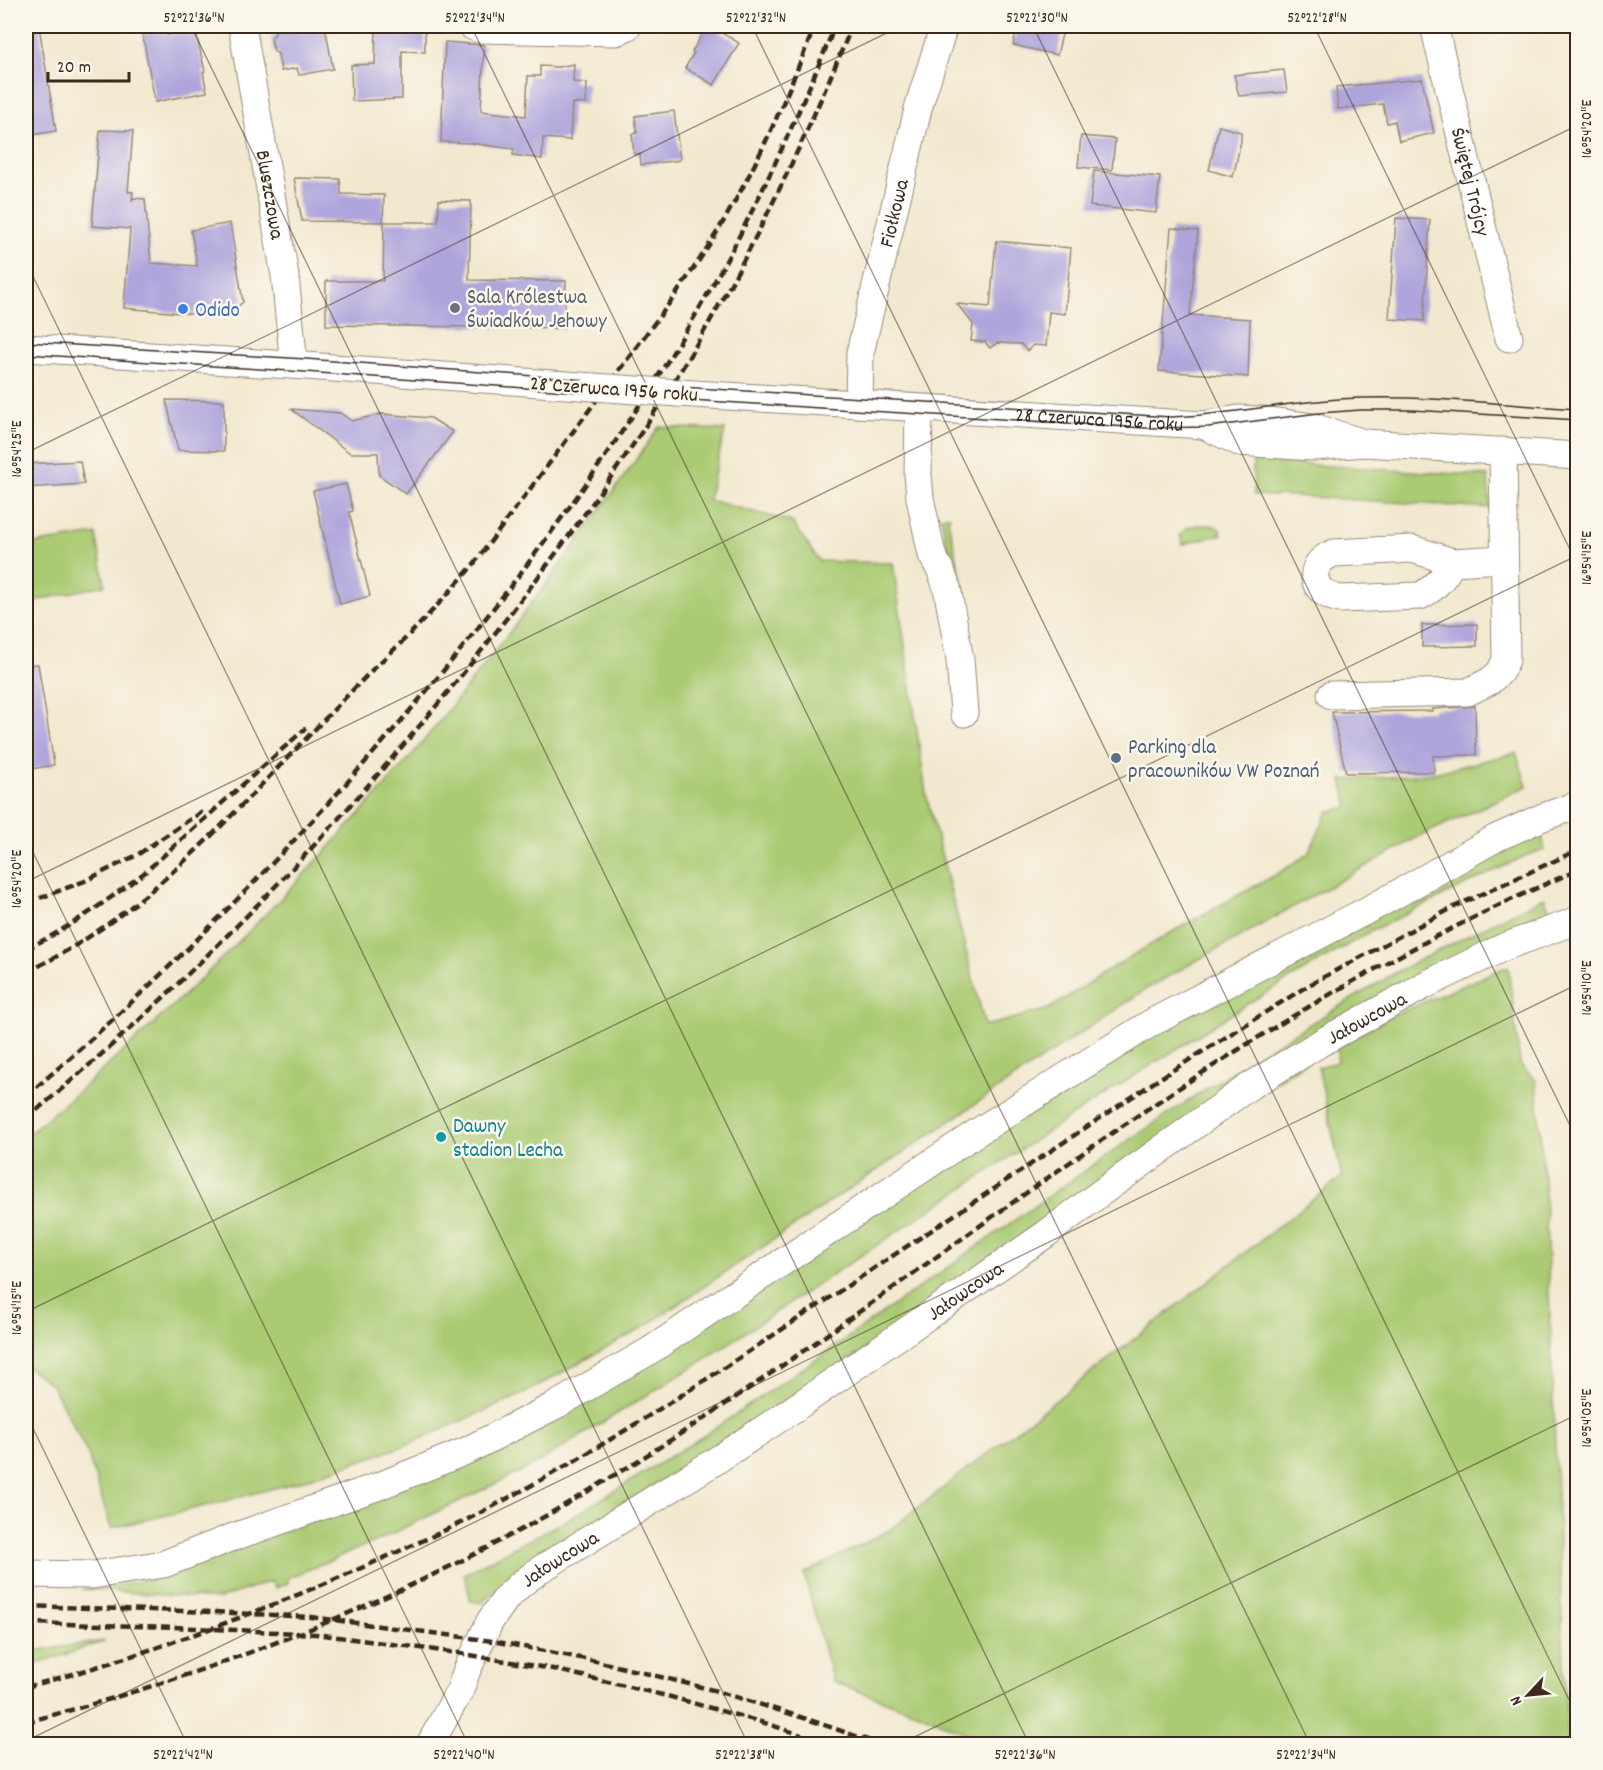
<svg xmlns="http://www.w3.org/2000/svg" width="1603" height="1770" font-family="Dekko,sans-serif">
<rect width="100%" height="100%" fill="#fbf7ec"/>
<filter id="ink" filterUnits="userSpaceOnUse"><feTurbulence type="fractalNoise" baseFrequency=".0167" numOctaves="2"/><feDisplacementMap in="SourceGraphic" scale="12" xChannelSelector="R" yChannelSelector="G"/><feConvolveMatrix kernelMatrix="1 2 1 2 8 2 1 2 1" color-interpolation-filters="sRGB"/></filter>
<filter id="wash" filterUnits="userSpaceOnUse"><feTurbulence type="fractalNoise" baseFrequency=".008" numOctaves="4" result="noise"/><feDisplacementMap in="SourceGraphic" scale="24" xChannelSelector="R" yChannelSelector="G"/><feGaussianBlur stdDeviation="1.35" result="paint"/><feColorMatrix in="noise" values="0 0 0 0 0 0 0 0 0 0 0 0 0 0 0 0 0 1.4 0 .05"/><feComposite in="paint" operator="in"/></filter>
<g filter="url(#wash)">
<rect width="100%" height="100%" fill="#f2e8cf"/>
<path fill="#aacb73" stroke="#727a48" stroke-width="1.5" d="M 659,427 L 725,430 L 708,500 L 792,522 L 819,561 L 893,563 L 926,794 L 985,1026 L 1049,1009 L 1112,968 L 1177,929 L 1279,873 L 1308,854 L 1328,812 L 1348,807 L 1342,780 L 1430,774 L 1516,753 L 1527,786 L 1418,837 L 1146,989 L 641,1329 L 521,1395 L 404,1446 L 294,1483 L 205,1506 L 111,1528 L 88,1454 L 52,1385 L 26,1366 L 26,1136 C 160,1025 290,895 405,763 C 426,739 445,714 465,689 C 533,604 597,516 659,427 Z
M 1253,461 L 1488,476 L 1490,508 L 1276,495 L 1275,496 L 1254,495 Z
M 947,516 L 950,516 L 948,520 L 969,612 L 961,615 L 941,517 Z
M 1196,525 C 1207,525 1218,523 1222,534 L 1183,544 L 1180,535 L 1187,528 Z
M 96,534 L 105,585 L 26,603 L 26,545 Z
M 1543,830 L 1542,838 L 1545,850 L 1527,855 L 1373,930 L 1244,1006 L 1082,1109 L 699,1363 L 532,1466 L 381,1539 L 288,1578 L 288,1583 L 275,1588 L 271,1581 L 219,1599 L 82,1589 L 125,1584 L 169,1574 L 398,1489 L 1113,1056 L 1454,872 Z
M 1544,897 L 1548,906 L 1548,913 C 1538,922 1529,921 1517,925 L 844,1363 L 521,1570 L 491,1593 L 482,1603 L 469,1601 L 470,1597 L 464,1574 L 574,1516 L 702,1437 L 840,1343 L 1113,1151 L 1250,1060 L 1400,970 Z
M 1508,966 L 1520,1064 L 1536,1081 L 1545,1193 L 1567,1744 L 989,1744 L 924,1715 L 833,1682 L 804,1574 L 888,1531 L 1342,1177 L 1318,1067 L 1337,1062 L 1338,1046 L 1394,1015 Z
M 105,1641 L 26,1668 L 26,1652 Z"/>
<g id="blocks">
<path fill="#afa4dc" d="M 26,26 L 39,26 L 56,131 L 26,136 Z
M 141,26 L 166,26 L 167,35 L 195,29 L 205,71 L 203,72 L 207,92 L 155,102 Z
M 274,26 L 325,26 L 333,69 L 299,75 L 297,68 L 281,71 L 278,54 L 274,51 L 271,38 L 275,34 Z
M 376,26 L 425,26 L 425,52 L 402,51 L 402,99 L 352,101 L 351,65 L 375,64 Z
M 707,26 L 710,26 L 739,43 L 714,85 L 685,68 L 694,53 L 692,52 Z
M 1018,26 L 1064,26 L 1057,55 L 1013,45 Z
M 445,42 L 484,45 L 481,111 L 526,116 L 528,76 L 540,76 L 540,66 L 558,67 L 574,64 L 573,82 L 587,83 L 586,104 L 572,103 L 570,140 L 543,138 L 542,159 L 513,155 L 514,149 L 470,143 L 441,142 Z
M 1284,70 L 1287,92 L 1239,96 L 1234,75 Z
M 1422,79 L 1434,133 L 1399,141 L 1395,121 L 1387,123 L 1383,104 L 1338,109 L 1336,87 Z
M 674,111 L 680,160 L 641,165 L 640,154 L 634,154 L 632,134 L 637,133 L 635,116 Z
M 1219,126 L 1241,132 L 1241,141 L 1233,177 L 1209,170 Z
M 100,130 L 133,131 L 128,192 L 133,192 L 132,201 L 133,198 L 145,199 L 151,263 L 197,266 L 191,230 L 230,223 L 243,302 L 226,317 L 124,308 L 130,229 L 92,226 Z
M 1081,136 L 1115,139 L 1112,170 L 1078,167 Z
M 1094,171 L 1160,177 L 1156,213 L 1090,206 Z
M 294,178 L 340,179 L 341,194 L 384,195 L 383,222 L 302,221 Z
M 439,200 L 471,201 L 469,280 L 566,281 L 564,328 L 326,325 L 326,281 L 383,281 L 384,222 L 438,222 Z
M 1396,218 L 1430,220 L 1424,321 L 1389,319 Z
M 1171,228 L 1198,231 L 1190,315 L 1250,319 L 1248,377 L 1159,371 Z
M 996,241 L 1071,248 L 1065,314 L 1049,312 L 1046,346 L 1033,345 L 1027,351 L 1021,344 L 997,343 L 990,348 L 985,342 L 971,341 L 973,324 L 957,304 L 990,307 Z
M 166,400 L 224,401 L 224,451 L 178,450 Z
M 291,409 L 340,413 L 352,421 L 381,414 L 431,418 L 453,432 L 406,494 L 379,475 L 378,453 L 350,453 Z
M 80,461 L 84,484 L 26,488 L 26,464 Z
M 346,484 L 353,511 L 349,512 L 370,596 L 340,604 L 313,491 Z
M 1477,624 L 1477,646 L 1422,647 L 1422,625 Z
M 38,664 L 54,765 L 26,770 L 26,665 Z
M 1475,706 L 1476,755 L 1433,756 L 1434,772 L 1346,773 L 1332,712 L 1433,711 L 1433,709 Z"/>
</g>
</g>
<g filter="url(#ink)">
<use href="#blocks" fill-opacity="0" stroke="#968976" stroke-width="1.5"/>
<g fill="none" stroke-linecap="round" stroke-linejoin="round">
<defs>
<g id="minor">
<path id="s1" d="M 242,26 L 285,276 L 294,365"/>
<path d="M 472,26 L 479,29 L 616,32 L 628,26"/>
<path id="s2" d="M 1434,26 L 1509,338"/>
<path d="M 26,348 L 306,366 L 594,387"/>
<path id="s3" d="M 678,393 L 1203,425 L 1238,419 L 1263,420 L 1313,427 L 1364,443"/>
<path id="s4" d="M 859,404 L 860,353 L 919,105 L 944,26"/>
<path d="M 919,408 L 918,474 L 920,498 L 932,555 L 941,571 L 947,588 L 960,659 L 964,713"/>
<path d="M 1203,425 L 1239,442 L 1313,447 L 1364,443 L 1578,456"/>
<path d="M 1453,562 C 1444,577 1436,588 1420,596 L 1341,599 C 1310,595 1305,563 1334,553 L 1412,549 L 1453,562 L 1503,559"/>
<path d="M 1331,695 L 1468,692 L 1490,681 L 1500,672 L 1506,660 L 1503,451"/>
<path d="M 26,1574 L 93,1575 L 164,1564 L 228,1539 L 379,1486 L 466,1451 L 558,1404 L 651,1350 L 976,1133 L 1151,1023 L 1381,903 L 1496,838 L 1543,817 L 1578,805"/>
<path id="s5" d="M 430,1744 L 460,1690 L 467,1670 L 490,1621 L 507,1597 L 521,1584 L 541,1569 L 714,1462 L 795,1408 L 1046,1234 L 1102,1192 L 1247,1088 L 1322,1042 L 1423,986 L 1504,947 L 1578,920"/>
</g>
</defs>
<use href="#minor" stroke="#968976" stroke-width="29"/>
<use href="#minor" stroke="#fff" stroke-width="27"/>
<path stroke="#3b2a1e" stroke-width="1.5" d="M 26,342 L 306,359 L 681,387 L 1171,417 C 1235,415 1298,399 1362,398 C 1434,396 1506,405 1578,409
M 26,354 L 305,372 L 674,399 L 1145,428 L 1208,427 L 1319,413 L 1361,410 L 1412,410 L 1578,420"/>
<path stroke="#3b2a1e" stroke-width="4.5" stroke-dasharray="9 4.5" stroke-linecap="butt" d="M 40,898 L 85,881 L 137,855 L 204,810
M 26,949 C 68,929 107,901 144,873 L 306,728
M 26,972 C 121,928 196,853 267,779 C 303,742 339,704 375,667 C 411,635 442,601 473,565 L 674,297 C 694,268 714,239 731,208 C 765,150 790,87 815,26
M 26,1096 C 187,959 333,807 466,643 C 565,519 658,388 733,248 C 771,176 804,101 835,26
M 26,1119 C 195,979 348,818 485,646 C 568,540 648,431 714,314 C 767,221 811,125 852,26
M 26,1606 L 214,1612 L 311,1617 L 493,1641 L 596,1661 L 713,1690 L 807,1719 L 879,1744
M 26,1623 L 175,1627 L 316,1634 L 458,1653 L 553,1669 L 671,1697 L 768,1724 L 828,1744
M 26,1687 C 140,1657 250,1616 359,1569 C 397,1552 437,1535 474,1516 C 566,1469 653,1414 739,1358 L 1162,1077 L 1309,985 L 1456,906 L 1578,850
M 26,1722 C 210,1675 390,1605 556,1510 C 794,1373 1006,1196 1238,1050 C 1346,982 1460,920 1578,870"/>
<defs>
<path id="minor-bridge" d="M 594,387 L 678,393"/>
</defs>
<use href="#minor-bridge" stroke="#968976" stroke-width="29" stroke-linecap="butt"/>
<use href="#minor-bridge" stroke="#fff" stroke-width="27"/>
</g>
</g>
<path fill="none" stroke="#3b2a1e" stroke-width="1.5" stroke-opacity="0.45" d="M 191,26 L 1029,1744M 471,26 L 1310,1744M 752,26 L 1578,1718M 1033,26 L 1578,1142M 1314,26 L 1578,566M 26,262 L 748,1744M 26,453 L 901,26M 26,838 L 468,1744M 26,882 L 1578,125M 26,1312 L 1578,555M 26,1414 L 187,1744M 26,1741 L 1578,984M 900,1744 L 1578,1414"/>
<circle fill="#6b7280" stroke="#fbf7ec" stroke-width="2" cx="455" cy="308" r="6"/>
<circle fill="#3f7fe0" stroke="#fbf7ec" stroke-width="2" cx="183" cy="309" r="6"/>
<circle fill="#5c6f8a" stroke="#fbf7ec" stroke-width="2" cx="1116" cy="758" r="6"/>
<circle fill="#0f9aa8" stroke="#fbf7ec" stroke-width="2" cx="441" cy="1137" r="6"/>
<g text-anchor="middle" stroke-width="5" stroke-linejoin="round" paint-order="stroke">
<g font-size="21" fill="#3b2a1e" stroke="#fbf7ec">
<text dy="7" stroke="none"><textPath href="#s2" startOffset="160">Świętej Trójcy</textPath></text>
<text dy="7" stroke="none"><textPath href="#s1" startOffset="171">Bluszczowa</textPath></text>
<text dy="7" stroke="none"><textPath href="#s4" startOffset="195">Fiołkowa</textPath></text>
<text transform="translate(614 388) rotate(4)" y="7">28 Czerwca 1956 roku</text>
<text dy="7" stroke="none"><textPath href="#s3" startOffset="422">28 Czerwca 1956 roku</textPath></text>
<text dy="7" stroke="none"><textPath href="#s5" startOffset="1204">Jałowcowa</textPath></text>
<text dy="7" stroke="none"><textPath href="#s5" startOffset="718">Jałowcowa</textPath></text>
<text dy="7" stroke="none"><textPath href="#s5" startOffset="232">Jałowcowa</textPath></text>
</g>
<g font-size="21" fill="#5b616d" stroke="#fbf7ec" text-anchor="start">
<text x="467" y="303">Sala Królestwa<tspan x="467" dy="24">Świadków Jehowy</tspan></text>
</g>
<g font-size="21" fill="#366cbe" stroke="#fbf7ec" text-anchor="start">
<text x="195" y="316">Odido</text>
</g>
<g font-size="21" fill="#4e5e75" stroke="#fbf7ec" text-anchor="start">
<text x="1128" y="753">Parking dla<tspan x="1128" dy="24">pracowników VW Poznań</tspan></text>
</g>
<g font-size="21" fill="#0d838f" stroke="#fbf7ec" text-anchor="start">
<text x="453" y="1132">Dawny<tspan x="453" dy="24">stadion Lecha</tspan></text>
</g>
</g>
<rect width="1603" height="1770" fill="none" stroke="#fbf7ec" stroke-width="66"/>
<g transform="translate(1528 1695) rotate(244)" stroke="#fbf7ec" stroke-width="4.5" paint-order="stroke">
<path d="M0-4.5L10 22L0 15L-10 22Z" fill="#3b2a1e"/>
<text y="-9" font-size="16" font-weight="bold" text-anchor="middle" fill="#3b2a1e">N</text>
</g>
<path d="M48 72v9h81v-9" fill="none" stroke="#3b2a1e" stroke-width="3"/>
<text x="57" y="72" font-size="18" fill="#3b2a1e" stroke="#fbf7ec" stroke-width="4.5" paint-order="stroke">20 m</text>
<rect x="33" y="33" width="1537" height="1704" fill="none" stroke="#3b2a1e" stroke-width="2"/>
<g font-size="15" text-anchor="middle" fill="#3b2a1e">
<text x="194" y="22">52°22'36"N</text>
<text x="475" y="22">52°22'34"N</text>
<text x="756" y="22">52°22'32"N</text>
<text x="1037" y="22">52°22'30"N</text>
<text x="1317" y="22">52°22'28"N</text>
<text transform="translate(1586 129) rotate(-90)" y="5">16°54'20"E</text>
<text transform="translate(16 449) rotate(-90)" y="5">16°54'25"E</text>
<text transform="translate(1586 558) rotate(-90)" y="5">16°54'15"E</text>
<text transform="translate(16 879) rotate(-90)" y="5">16°54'20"E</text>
<text transform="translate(1586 988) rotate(-90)" y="5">16°54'10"E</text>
<text transform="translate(16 1308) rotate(-90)" y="5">16°54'15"E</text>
<text transform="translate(1586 1418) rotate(-90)" y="5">16°54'05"E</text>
<text x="183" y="1759">52°22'42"N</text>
<text x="464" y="1759">52°22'40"N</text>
<text x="745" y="1759">52°22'38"N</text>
<text x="1025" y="1759">52°22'36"N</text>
<text x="1306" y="1759">52°22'34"N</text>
</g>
</svg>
